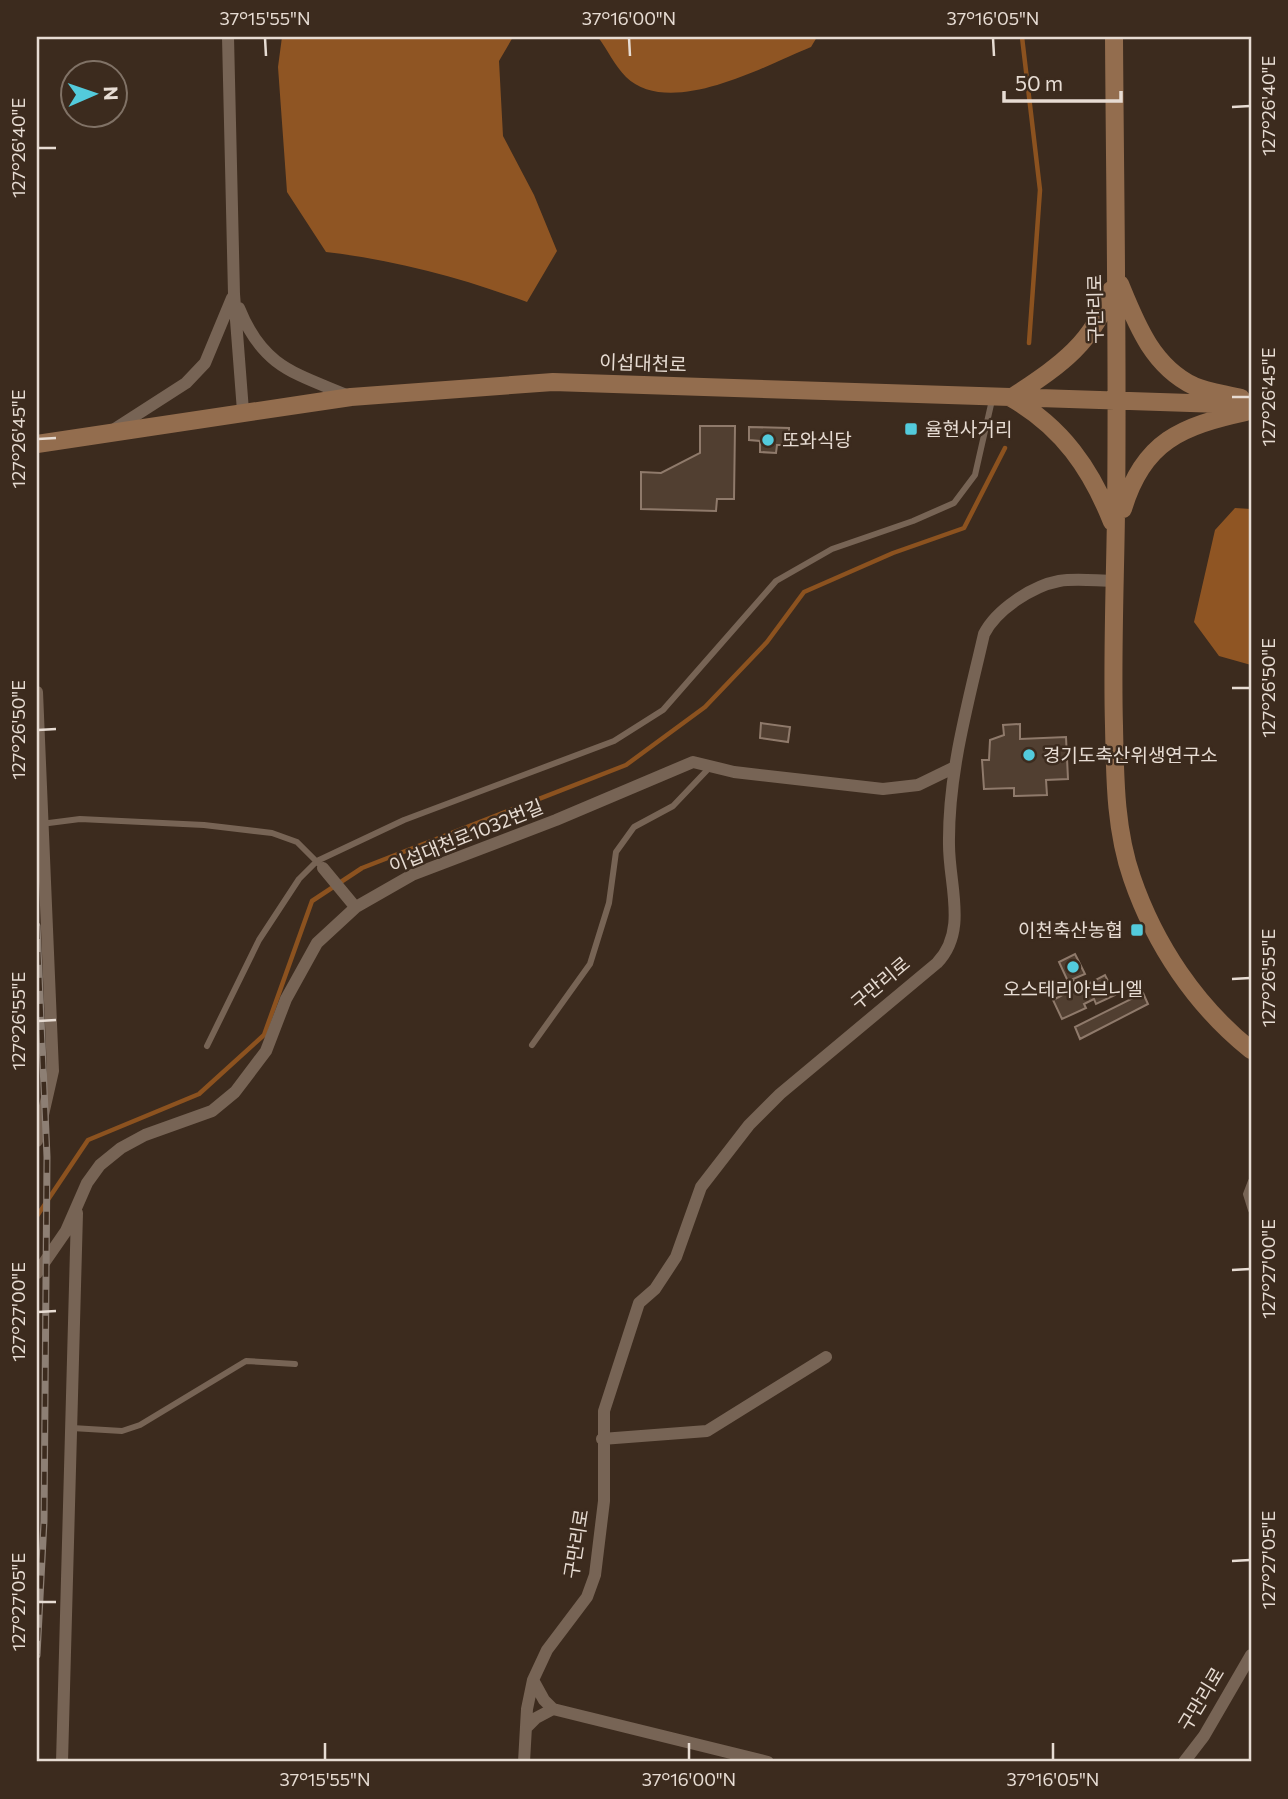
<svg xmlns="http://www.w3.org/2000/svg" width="1288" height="1799" font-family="Commissioner,'Noto Sans KR',sans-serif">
<rect width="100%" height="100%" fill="#3c2b1e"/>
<path fill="#8f5523" d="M 282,37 L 513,37 L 499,61 L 503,136 L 534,195 L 557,251 L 527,302 C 462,278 395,260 326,252 L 287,192 L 278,67 Z
M 598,37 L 817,37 L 811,47 C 764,66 670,119 626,77 C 615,66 607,49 598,37 Z
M 1235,508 L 1251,509 L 1251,665 L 1219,656 L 1194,622 L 1215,530 Z"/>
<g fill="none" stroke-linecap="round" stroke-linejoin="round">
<path stroke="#8c521f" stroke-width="4.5" d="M 1022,37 L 1040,190 L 1029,343
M 37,1216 L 88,1140 L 199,1094 L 264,1035 L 312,901 L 362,868 L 626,765 L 705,707 L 767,642 L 804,592 L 893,553 L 964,528 L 1005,448"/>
</g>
<path fill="#513f31" stroke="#8f7a6b" stroke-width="2" d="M 700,426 L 735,426 L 734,499 L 717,499 L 716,511 L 641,509 L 641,472 L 661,473 L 700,453 Z
M 749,427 L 789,428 L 789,445 L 777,445 L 776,453 L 760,452 L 760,441 L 749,440 Z
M 761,723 L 790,727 L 788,742 L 760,738 Z
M 1020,724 L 1020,739 L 1066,737 L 1068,779 L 1046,780 L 1047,795 L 1014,796 L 1014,788 L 984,789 L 982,760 L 989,760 L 990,740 L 1004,735 L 1003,725 Z
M 1075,954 L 1085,974 L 1073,979 L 1080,993 L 1090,988 L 1088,984 L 1105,975 L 1115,995 L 1096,1004 L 1094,999 L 1084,1004 L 1086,1008 L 1062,1019 L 1053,1000 L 1072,990 L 1059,962 Z
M 1143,993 L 1148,1004 L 1080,1039 L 1075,1027 Z"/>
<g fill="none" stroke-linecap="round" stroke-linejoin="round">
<path stroke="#776455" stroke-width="6" d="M 41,824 L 80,819 L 204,825 L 272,833 L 297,842 L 319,864
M 532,1045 L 590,964 L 609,903 L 616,852 L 634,827 L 673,806 L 711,766
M 207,1046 L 259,940 L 299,879 L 317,861 L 404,820 L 614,741 L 663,710 L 776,581 L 832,549 L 913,521 L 954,503 L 975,475 L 992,400
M 1251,1181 L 1246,1194 L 1251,1210
M 72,1428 L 122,1431 L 140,1425 L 246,1361 L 295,1364"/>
<path stroke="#776455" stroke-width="12" d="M 228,37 L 234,294 L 243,411
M 239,308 C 263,368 295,373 351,397
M 113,430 L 186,383 L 205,363 L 232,298
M 37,692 L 53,1071 L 37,1141
M 323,868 L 352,903
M 37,1273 L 66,1231 L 87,1183 L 100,1165 L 121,1148 L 145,1135 L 212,1111 L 235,1092 L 266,1051 L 286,999 L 317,943 L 356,907 L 412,875 L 556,820 L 693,762 L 734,772 L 883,789 L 918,785 L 953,768
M 602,1439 L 707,1431 L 826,1357
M 533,1680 L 544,1700 L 553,1709 L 768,1762
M 526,1728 L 536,1718 L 553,1709
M 62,1762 L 77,1213
M 524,1762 L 527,1709 L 533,1680 L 547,1650 L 587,1597 L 595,1575 L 604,1501 L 604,1411 L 639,1303 L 655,1289 L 676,1257 L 701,1187 L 749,1125 L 780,1094 L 937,963 C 968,931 949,885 949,845 C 948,773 968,704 984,634 C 996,610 1032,586 1059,581 C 1077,578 1097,581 1115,581
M 1184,1762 L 1204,1736 L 1251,1655"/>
<path stroke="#936d4e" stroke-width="18" d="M 1114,37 C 1115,196 1118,355 1116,514 C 1115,585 1112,656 1114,726 C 1115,777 1115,829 1132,878 C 1155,945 1196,1006 1251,1050
M 1120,284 C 1136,323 1152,366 1194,386 C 1208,392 1226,394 1241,398
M 1111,290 C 1093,345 1057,367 1011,398 C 1062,427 1091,469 1112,522
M 37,444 L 351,397 L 553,382 L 1251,405
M 1123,509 C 1143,441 1182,426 1246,412"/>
<defs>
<path id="rail" d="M 37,926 L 47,1157 L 44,1521 L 37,1655"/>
</defs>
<use href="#rail" stroke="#8d7f74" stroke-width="7"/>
<use href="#rail" stroke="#3c2b1e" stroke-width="4.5" stroke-dasharray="13" stroke-linecap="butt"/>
</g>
<path fill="none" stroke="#e7dcd3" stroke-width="2.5" d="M 265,38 L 266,56M 629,38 L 630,56M 993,38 L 994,56M 1232,107 L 1250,106M 38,148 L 56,148M 1232,397 L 1250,397M 38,439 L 56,438M 1232,688 L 1250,688M 38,730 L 56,729M 1232,979 L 1250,978M 38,1021 L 56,1020M 1232,1270 L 1250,1269M 38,1312 L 56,1311M 1232,1561 L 1250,1560M 38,1602 L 56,1602M 325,1743 L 325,1760M 689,1743 L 689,1760M 1053,1743 L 1053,1760"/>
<g fill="#53cbdc" stroke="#3c2b1e" stroke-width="2.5">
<rect x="904" y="422" width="14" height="14" rx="3.5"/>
<circle cx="768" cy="440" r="7"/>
<circle cx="1029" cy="755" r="7"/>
<rect x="1130" y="923" width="14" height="14" rx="3.5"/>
<circle cx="1073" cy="967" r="7"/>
</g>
<g text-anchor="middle" stroke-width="5" stroke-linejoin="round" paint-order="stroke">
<g font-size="19" fill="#e7dcd3" stroke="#3c2b1e">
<text transform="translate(1095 309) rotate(-91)" y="7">구만리로</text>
<text transform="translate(643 363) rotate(2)" y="7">이섭대천로</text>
<text transform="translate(466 836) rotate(-22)" y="7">이섭대천로1032번길</text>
<text transform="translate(880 983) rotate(-40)" y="7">구만리로</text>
<text transform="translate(576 1544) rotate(-81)" y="7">구만리로</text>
<text transform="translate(1201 1699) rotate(-59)" y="7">구만리로</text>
</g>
<g font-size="19" fill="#e7dcd3" stroke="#3c2b1e" text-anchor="start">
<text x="925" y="436">율현사거리</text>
<text x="782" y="447">또와식당</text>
<text x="1043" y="762">경기도축산위생연구소</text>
<text x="1123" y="937" text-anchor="end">이천축산농협</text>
<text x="1073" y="996" text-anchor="middle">오스테리아브니엘</text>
</g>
</g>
<rect width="1288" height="1799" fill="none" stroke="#3c2b1e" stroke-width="77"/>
<g transform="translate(94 94) rotate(88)"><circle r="33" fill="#3c2b1e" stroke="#807266" stroke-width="2"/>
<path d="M0-5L12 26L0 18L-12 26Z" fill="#53cbdc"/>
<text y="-10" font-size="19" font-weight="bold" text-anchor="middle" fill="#e7dcd3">N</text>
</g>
<path d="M1004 91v10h117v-10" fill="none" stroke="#e7dcd3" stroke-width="3.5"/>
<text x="1015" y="91" font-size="21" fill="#e7dcd3" stroke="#3c2b1e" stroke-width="5" paint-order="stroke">50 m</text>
<rect x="38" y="38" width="1212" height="1722" fill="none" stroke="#e7dcd3" stroke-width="2.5"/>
<g font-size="18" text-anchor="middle" fill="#e7dcd3">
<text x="265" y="25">37°15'55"N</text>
<text x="629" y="25">37°16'00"N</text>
<text x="993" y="25">37°16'05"N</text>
<text transform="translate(1269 106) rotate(-90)" y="6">127°26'40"E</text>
<text transform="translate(19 148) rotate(-90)" y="6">127°26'40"E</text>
<text transform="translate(1269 397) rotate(-90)" y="6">127°26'45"E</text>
<text transform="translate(19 439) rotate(-90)" y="6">127°26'45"E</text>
<text transform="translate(1269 688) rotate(-90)" y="6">127°26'50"E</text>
<text transform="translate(19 730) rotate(-90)" y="6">127°26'50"E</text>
<text transform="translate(1269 978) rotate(-90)" y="6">127°26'55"E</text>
<text transform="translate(19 1021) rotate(-90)" y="6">127°26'55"E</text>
<text transform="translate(1269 1269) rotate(-90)" y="6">127°27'00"E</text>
<text transform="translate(19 1312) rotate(-90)" y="6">127°27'00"E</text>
<text transform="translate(1269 1560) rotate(-90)" y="6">127°27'05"E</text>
<text transform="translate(19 1602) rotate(-90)" y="6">127°27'05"E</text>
<text x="325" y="1786">37°15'55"N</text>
<text x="689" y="1786">37°16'00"N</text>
<text x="1053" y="1786">37°16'05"N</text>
</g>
</svg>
